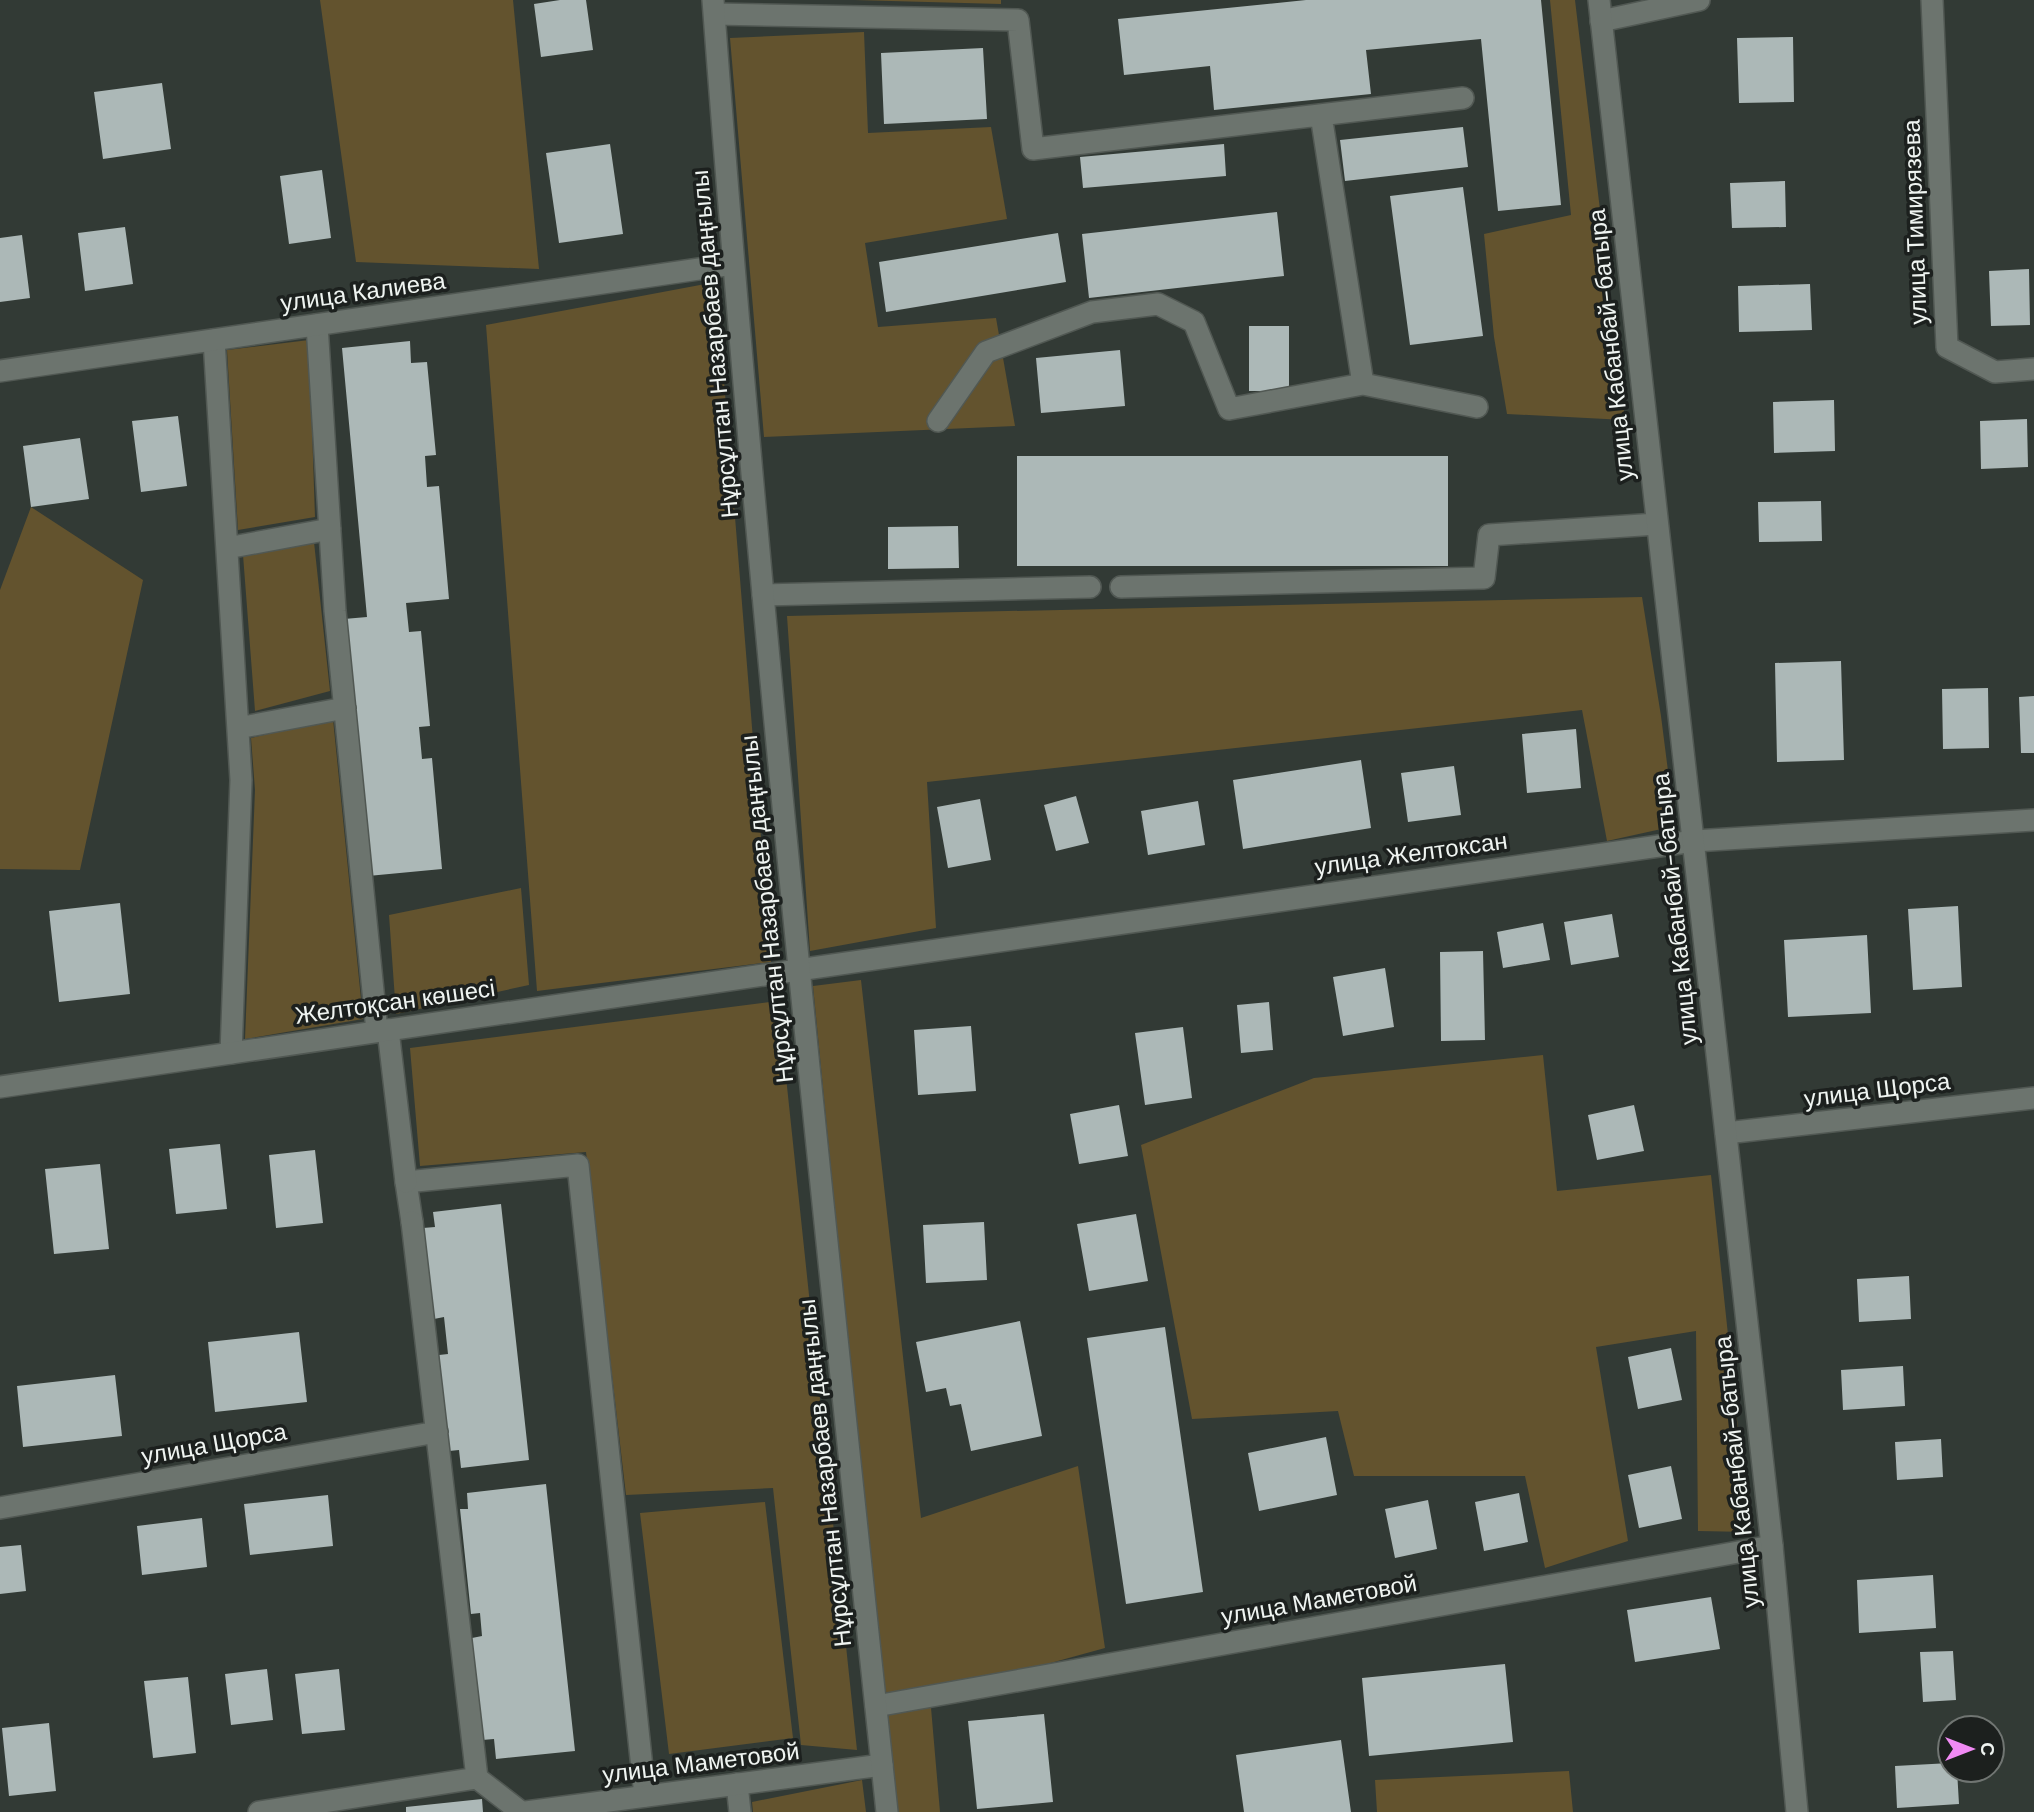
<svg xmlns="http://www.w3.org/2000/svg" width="2034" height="1812" font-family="'DM Sans',sans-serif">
<rect width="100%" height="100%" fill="#323a35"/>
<path fill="#63532e" d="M 320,0 L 513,0 L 539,269 L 356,262 Z
M 854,0 L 1001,0 L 1001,4 Z
M 1550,0 L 1575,0 L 1625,420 L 1507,414 L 1494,337 L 1484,234 L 1571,215 Z
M 864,32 L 868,133 L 991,127 L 1007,219 L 865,243 L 878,327 L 996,318 L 1015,426 L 764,437 L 730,38 Z
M 716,282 L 771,962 L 537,991 L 486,325 Z
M 309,340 L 315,517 L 238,530 L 227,350 Z
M 31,507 L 143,580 L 80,870 L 0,869 L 0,590 Z
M 314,542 L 330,691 L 255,711 L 243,555 Z
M 1642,597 L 1661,716 L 1675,826 L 1607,841 L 1582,710 L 927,782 L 936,928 L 810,951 L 787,616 Z
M 333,719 L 363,1019 L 245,1039 L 255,790 L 251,738 Z
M 521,888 L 529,985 L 396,1014 L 389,915 Z
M 861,980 L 921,1518 L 1078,1466 L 1105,1648 L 930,1696 L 940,1812 L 894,1812 L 813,986 Z
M 778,1001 L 857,1750 L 801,1745 L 773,1488 L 626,1495 L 586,1152 L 420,1166 L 410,1048 Z
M 1543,1055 L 1557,1191 L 1711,1175 L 1749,1532 L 1698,1531 L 1696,1331 L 1596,1347 L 1628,1541 L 1545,1568 L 1525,1476 L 1354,1476 L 1338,1411 L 1192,1419 L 1141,1145 L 1314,1078 Z
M 765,1502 L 793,1738 L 669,1754 L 640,1513 Z
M 1569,1771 L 1573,1812 L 1377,1812 L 1375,1780 Z
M 862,1780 L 866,1812 L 753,1812 L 752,1802 Z"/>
<path fill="#acb8b7" d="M 560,0 L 586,0 L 593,50 L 541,57 L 534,4 Z
M 1306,0 L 1541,0 L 1561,205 L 1498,211 L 1481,39 L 1366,50 L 1371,94 L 1214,110 L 1210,66 L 1124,75 L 1118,19 Z
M 1793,37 L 1794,102 L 1739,103 L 1737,38 Z
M 983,48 L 987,119 L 884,124 L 881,53 Z
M 162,83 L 171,149 L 103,159 L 94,92 Z
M 1463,127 L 1468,167 L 1345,181 L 1340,140 Z
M 610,144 L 623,234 L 559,243 L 546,153 Z
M 1224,144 L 1226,176 L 1083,188 L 1080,157 Z
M 322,170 L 331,238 L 289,244 L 280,176 Z
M 1785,181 L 1786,227 L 1732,228 L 1730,183 Z
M 1463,187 L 1483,336 L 1410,345 L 1390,196 Z
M 1277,212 L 1284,276 L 1089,298 L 1082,234 Z
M 125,227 L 133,284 L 85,291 L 78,233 Z
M 1058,233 L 1066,282 L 886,312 L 879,262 Z
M 22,235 L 30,298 L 0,302 L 0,238 Z
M 2029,269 L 2030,325 L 1991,326 L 1989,271 Z
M 1810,284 L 1812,330 L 1739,332 L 1738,286 Z
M 1249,326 L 1289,326 L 1289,391 L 1249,391 Z
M 410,341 L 411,363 L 427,362 L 436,455 L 425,456 L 427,487 L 439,486 L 449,599 L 406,603 L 409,632 L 421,631 L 430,726 L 419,727 L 422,759 L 432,758 L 442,869 L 368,876 L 344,619 L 367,617 L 342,348 Z
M 1120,350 L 1125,406 L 1041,413 L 1036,358 Z
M 1834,400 L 1835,451 L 1774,453 L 1773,402 Z
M 178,416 L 187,486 L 141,492 L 132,421 Z
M 2027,419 L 2028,467 L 1981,469 L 1980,421 Z
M 80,438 L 89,499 L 31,507 L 23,446 Z
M 1017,456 L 1448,456 L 1448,566 L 1017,566 Z
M 1821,501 L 1822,541 L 1759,542 L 1758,502 Z
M 958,526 L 959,568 L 888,569 L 888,527 Z
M 1841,661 L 1844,760 L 1777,762 L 1775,663 Z
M 1988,688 L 1989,748 L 1943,749 L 1942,689 Z
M 2034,696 L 2034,753 L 2021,753 L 2019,697 Z
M 1576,729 L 1581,788 L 1527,793 L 1522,734 Z
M 1361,760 L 1371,828 L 1243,849 L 1233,780 Z
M 1454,766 L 1461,815 L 1408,822 L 1401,773 Z
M 1076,796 L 1089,843 L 1056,851 L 1044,805 Z
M 980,799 L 991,860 L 948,868 L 937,807 Z
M 1198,801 L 1205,845 L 1148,855 L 1141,811 Z
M 120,903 L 130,994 L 59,1002 L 49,911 Z
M 1958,906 L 1962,987 L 1913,990 L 1908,909 Z
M 1612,914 L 1619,957 L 1571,965 L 1564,922 Z
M 1543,923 L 1550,960 L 1503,968 L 1497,932 Z
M 1867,935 L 1871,1013 L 1788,1017 L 1784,940 Z
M 1483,951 L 1485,1040 L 1441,1041 L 1440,952 Z
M 1385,968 L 1394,1027 L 1343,1036 L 1333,977 Z
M 1269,1002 L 1273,1050 L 1241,1053 L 1237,1005 Z
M 971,1026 L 976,1091 L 918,1095 L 914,1030 Z
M 1183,1027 L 1192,1098 L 1145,1105 L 1135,1033 Z
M 1119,1105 L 1128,1156 L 1079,1164 L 1070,1114 Z
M 1634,1105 L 1644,1151 L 1597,1160 L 1588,1115 Z
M 220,1144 L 227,1209 L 176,1214 L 169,1149 Z
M 315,1150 L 323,1223 L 276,1228 L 269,1155 Z
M 100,1164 L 109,1249 L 54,1254 L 45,1169 Z
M 501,1204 L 529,1460 L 461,1468 L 459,1450 L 449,1451 L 439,1355 L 448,1354 L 444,1317 L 434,1319 L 423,1228 L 435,1227 L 433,1212 Z
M 1136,1214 L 1148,1281 L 1089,1291 L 1077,1224 Z
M 984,1222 L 987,1280 L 926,1283 L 923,1225 Z
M 1909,1276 L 1911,1319 L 1859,1322 L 1857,1279 Z
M 1020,1321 L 1042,1436 L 971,1451 L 961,1404 L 950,1406 L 946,1388 L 926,1392 L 916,1342 Z
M 1165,1327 L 1203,1592 L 1126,1604 L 1087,1338 Z
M 299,1332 L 307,1402 L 215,1412 L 208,1342 Z
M 1671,1348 L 1682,1400 L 1638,1409 L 1628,1357 Z
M 1903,1366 L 1905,1406 L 1843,1410 L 1841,1370 Z
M 115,1375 L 122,1436 L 23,1447 L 17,1386 Z
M 1326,1437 L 1337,1495 L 1259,1511 L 1248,1453 Z
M 1941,1439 L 1943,1477 L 1897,1480 L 1895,1442 Z
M 1671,1466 L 1682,1519 L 1639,1528 L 1628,1475 Z
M 546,1484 L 575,1751 L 496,1759 L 494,1739 L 482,1740 L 472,1638 L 482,1636 L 480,1613 L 471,1614 L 460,1509 L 468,1509 L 467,1493 Z
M 1519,1493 L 1528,1542 L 1484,1551 L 1475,1502 Z
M 328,1495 L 333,1546 L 250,1555 L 244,1504 Z
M 1428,1500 L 1437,1549 L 1395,1558 L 1385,1509 Z
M 202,1518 L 207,1567 L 142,1575 L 137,1526 Z
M 21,1545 L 26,1591 L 0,1594 L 0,1547 Z
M 1933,1575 L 1936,1628 L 1859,1633 L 1857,1580 Z
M 1711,1597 L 1720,1649 L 1635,1662 L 1627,1610 Z
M 1953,1651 L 1956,1700 L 1923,1702 L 1920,1652 Z
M 1505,1664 L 1513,1742 L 1369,1756 L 1362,1678 Z
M 267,1669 L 273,1720 L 231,1725 L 225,1674 Z
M 339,1669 L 345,1730 L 302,1734 L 295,1674 Z
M 188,1677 L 196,1753 L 153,1758 L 144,1681 Z
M 1044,1714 L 1053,1802 L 977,1809 L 968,1721 Z
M 49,1723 L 56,1791 L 9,1796 L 2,1728 Z
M 1341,1740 L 1351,1812 L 1244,1812 L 1236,1755 Z
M 1950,1763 L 1950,1770 L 1957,1770 L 1959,1804 L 1897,1808 L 1895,1766 Z
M 482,1799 L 483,1812 L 406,1812 L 406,1807 Z"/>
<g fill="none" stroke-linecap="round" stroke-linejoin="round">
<defs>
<path id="service" d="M 715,14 L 1018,20 L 1033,149 L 1463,98
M 1321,115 L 1363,384
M 317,325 L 335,611 L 377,1031
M 214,340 L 241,780 L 231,1053
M 938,421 L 986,352 L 1092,312 L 1158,304 L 1194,322 L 1229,409 L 1363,384 L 1477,407
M 227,548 L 330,529
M 1121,587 L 1484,578 L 1489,535 L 1657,524
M 763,595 L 1090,587
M 238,728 L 345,708
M 412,1222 L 406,1182 L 578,1165 L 645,1796
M 737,1784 L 740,1812"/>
<path id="minor" d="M 1932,0 L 1947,347 L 1995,372 L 2034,369
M 1601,21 L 1699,0
M 0,371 L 733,264
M 388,1030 L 406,1182
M 1726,1133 L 2034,1098
M 412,1222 L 477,1778
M 0,1508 L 437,1432
M 876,1706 L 1772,1546
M 259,1812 L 477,1778 L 521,1812
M 526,1812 L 882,1765"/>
<path id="tertiary" d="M 798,970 L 1694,841 L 2034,820"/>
<path id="secondary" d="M 713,0 C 758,605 823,1209 887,1812
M 1599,0 L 1772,1546 L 1797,1812
M 0,1087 L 798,970"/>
</defs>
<use href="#service" stroke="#515853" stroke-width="24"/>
<use href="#minor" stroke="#515853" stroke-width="24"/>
<use href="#tertiary" stroke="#515853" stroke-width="24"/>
<use href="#secondary" stroke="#515853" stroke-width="24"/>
<use href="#service" stroke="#6c746e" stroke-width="21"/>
<use href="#minor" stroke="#6c746e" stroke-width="21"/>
<use href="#tertiary" stroke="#6c746e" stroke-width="21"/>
<use href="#secondary" stroke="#6c746e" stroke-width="21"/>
</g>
<g text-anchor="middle" stroke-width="7" stroke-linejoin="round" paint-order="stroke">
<g font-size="24" fill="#eff4f1" stroke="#1c201e">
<text transform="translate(1915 222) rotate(-92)" y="8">улица Тимирязева</text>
<text transform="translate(363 292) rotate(-8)" y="8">улица Калиева</text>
<text transform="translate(715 344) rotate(-95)" y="8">Нұрсұлтан Назарбаев даңғылы</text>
<text transform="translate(1611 345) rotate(-96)" y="8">улица Кабанбай-батыра</text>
<text transform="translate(1411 854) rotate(-8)" y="8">улица Желтоксан</text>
<text transform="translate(767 909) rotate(-96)" y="8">Нұрсұлтан Назарбаев даңғылы</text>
<text transform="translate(1675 909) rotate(-96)" y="8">улица Кабанбай-батыра</text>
<text transform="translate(395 1002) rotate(-8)" y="8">Желтоқсан көшесі</text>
<text transform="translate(1877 1090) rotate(-7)" y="8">улица Щорса</text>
<text transform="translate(214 1444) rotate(-10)" y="8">улица Щорса</text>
<text transform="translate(1737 1472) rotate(-96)" y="8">улица Кабанбай-батыра</text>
<text transform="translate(825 1473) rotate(-96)" y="8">Нұрсұлтан Назарбаев даңғылы</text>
<text transform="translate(1319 1600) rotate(-10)" y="8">улица Маметовой</text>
<text transform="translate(701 1763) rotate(-7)" y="8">улица Маметовой</text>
</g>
</g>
<g transform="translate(1971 1749) rotate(90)"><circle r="33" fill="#1c201e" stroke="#707572" stroke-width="2"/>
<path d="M0-5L12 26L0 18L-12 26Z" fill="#f18af4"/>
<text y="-10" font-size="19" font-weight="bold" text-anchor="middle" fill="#eff4f1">С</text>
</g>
</svg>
